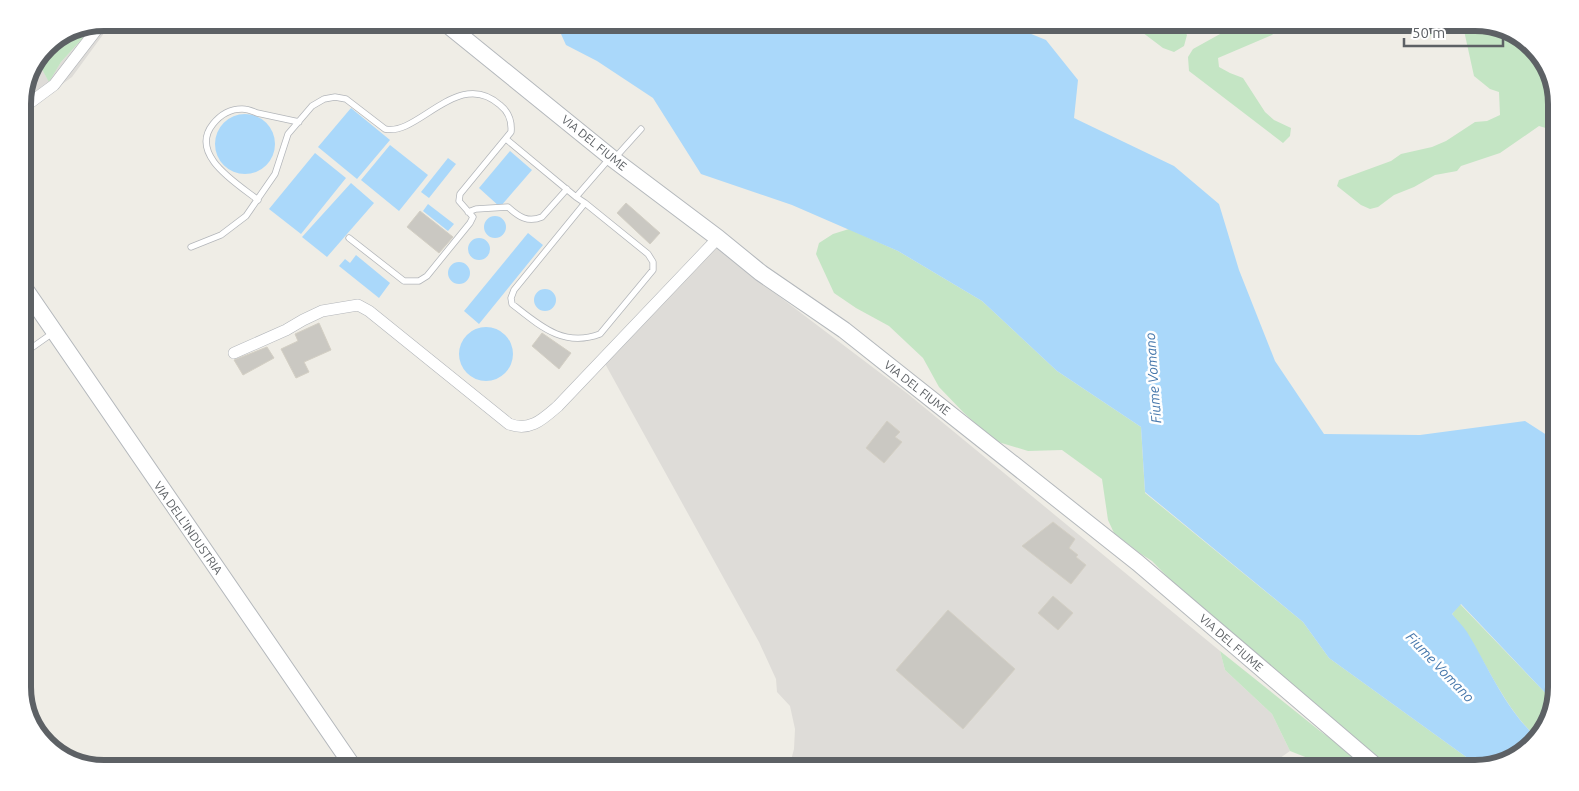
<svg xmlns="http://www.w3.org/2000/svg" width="1579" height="791" font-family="Ubuntu,sans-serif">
<rect width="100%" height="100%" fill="#efede6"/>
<path fill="#dedcd8" d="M 104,23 L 117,23 L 110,25 L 72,77 L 23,112 L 23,99 L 39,64 L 49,81 L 61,62 L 93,27 Z
M 722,246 L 772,291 L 908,394 L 1220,651 L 1225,670 L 1272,714 L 1290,751 L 1266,768 L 789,768 L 794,749 L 795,729 L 790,706 L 777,692 L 776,679 L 759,642 L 603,360 L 714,247 Z"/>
<path fill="#c4e5c4" d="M 1130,23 L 1154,23 L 1160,26 L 1185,32 L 1187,35 L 1184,46 L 1174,52 L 1163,48 Z
M 1230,23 L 1284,23 L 1272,35 L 1218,58 L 1219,67 L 1230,73 L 1243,78 L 1265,112 L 1274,120 L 1291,128 L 1290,136 L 1283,143 L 1189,71 L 1188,57 L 1193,49 L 1229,29 Z
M 1414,23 L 1414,22 L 1439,23 L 1438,28 L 1428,38 L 1417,38 L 1413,30 Z
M 1460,23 L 1475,23 L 1511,31 L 1543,59 L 1556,99 L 1556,131 L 1539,126 L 1500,153 L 1461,166 L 1457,171 L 1435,175 L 1414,187 L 1394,195 L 1378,207 L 1370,209 L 1361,205 L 1337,186 L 1339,180 L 1391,161 L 1401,154 L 1432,147 L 1446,141 L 1475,122 L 1487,121 L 1500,115 L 1499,92 L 1490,89 L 1474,76 L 1463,26 Z
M 93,27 L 61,62 L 49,82 L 39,64 L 47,46 Z
M 849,229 L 898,251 L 982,301 L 1057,371 L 1141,427 L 1145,493 L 1303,622 L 1329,658 L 1480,767 L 1475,768 L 1383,768 L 1197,607 L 1152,561 L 1141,554 L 1114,533 L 1108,520 L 1102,479 L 1062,450 L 1028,451 L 995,441 L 964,413 L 939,387 L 923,358 L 889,326 L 856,308 L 834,293 L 816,254 L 819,243 L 833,234 Z
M 1460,604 L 1553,701 L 1548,723 L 1536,737 C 1499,702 1484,653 1452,614 Z
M 1220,651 L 1320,731 L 1371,768 L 1328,768 L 1318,762 L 1290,751 L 1272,714 L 1225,670 Z"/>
<path fill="#aad8fa" d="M 1004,23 L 1046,40 L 1078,80 L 1074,118 L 1174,166 L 1219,204 L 1239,270 L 1275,361 L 1324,434 L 1420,435 L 1525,421 L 1556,441 L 1556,687 L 1553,701 L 1461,604 L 1452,614 C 1457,620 1463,626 1467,632 C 1489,668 1504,707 1536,737 L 1520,755 L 1480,767 L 1329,658 L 1303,622 L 1145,492 L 1141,427 L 1057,371 L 982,301 L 898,251 L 792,205 L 701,174 L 653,98 L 597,61 L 566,45 L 556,23 Z
M 351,108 L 390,140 L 357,179 L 318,147 Z
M215 144a30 30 0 1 1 60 0a30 30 0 1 1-60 0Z
M 390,145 L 428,175 L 399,211 L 361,180 Z
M 510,151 L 532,170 L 500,207 L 479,188 Z
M 315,153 L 346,178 L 301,234 L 269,209 Z
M 448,158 L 456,164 L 429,198 L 421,192 Z
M 351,183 L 374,203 L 327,257 L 302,237 Z
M 428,204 L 454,224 L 448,231 L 423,211 Z
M484 227a11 11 0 1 1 22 0a11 11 0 1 1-22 0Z
M 528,233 L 543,245 L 479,324 L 464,311 Z
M468 249a11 11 0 1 1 22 0a11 11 0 1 1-22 0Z
M 356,255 L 390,283 L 379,298 L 339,266 L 345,259 L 350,263 Z
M448 273a11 11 0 1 1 22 0a11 11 0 1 1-22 0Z
M534 300a11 11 0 1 1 22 0a11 11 0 1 1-22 0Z
M459 354a27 27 0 1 1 54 0a27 27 0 1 1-54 0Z"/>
<path fill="#cac8c2" stroke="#d3cfc4" d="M 626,203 L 660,233 L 650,244 L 617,213 Z
M 420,211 L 453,237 L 439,253 L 407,227 Z
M 319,323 L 331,350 L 304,362 L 309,372 L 296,378 L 281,349 L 298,341 L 295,334 Z
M 542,333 L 571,353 L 559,369 L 532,346 Z
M 267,347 L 274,358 L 243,375 L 234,360 Z
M 887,421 L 900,432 L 895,437 L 902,442 L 884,463 L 866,448 Z
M 1053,522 L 1075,539 L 1069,548 L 1078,555 L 1076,557 L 1086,565 L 1071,584 L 1022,546 Z
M 1053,596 L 1073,613 L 1058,630 L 1038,613 Z
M 948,610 L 1015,669 L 963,729 L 896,670 Z"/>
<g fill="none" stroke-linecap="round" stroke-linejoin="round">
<defs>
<path id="lane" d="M 506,139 L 576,197 L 585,203 L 648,254 L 653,262 L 653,270 L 600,334 C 563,348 539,325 512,304 L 511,298 L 514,290 L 585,203
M 614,159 L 641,129
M 576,197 L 609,159
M 258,200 C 238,184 188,155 213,124 C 221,114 230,109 242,109 C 248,109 252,111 257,113 C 271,116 285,119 299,122
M 468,212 L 476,209 L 508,207 C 519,217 528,223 542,217 L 567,189
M 191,247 L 221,235 L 246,216 L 275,174 L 288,134 L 312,106 L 324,99 L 335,97 L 346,99 L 385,129 C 418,137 458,67 500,105 C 509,112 512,121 511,132 L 460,194 L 459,201 L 473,217 L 470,223 L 427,276 L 419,281 L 404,281 L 349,238
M 23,354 L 54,332"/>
<path id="street" d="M 23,108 L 54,85 L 101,24
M 234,353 L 286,330 L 303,320 L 322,311 L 358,305 L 369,311 L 509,424 C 530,432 543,419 558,406 L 718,238"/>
<path id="secondary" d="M 444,22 L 613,159 L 718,238 L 761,273 L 844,330 L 1138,563 L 1378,768
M 23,286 L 354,768"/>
</defs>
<use href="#lane" stroke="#b3b6ba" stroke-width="7"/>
<use href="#street" stroke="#b3b6ba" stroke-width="12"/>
<use href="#secondary" stroke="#b4b8bc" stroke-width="18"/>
<use href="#lane" stroke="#fff" stroke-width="5.5"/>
<use href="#street" stroke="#fff" stroke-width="11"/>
<use href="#secondary" stroke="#fff" stroke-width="16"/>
</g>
<g text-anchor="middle" stroke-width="5" stroke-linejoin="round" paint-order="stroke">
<g font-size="12" fill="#5d6165" stroke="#fff">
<text transform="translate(594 143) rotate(39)" y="4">VIA DEL FIUME</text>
<text transform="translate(917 388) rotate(38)" y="4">VIA DEL FIUME</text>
<text transform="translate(188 528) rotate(55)" y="4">VIA DELL'INDUSTRIA</text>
<text transform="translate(1231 643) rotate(41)" y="4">VIA DEL FIUME</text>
</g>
<g font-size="14" font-style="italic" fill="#4778ac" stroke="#fff">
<text transform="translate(1153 378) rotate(-94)" y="5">Fiume Vomano</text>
<text transform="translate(1440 667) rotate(46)" y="5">Fiume Vomano</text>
</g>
</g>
<path d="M0 0H1579V791H0ZM104 31H1475A73 73 0 0 1 1548 104V687A73 73 0 0 1 1475 760H104A73 73 0 0 1 31 687V104A73 73 0 0 1 104 31Z" fill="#fff" fill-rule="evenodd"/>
<path fill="none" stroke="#5d6165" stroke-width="6" d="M104 31H1475A73 73 0 0 1 1548 104V687A73 73 0 0 1 1475 760H104A73 73 0 0 1 31 687V104A73 73 0 0 1 104 31Z"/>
<path d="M1404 38v8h99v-8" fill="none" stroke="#5d6165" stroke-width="2.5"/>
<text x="1412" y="38" font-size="15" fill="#5d6165" stroke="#ffffff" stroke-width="4" paint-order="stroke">50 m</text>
</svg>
